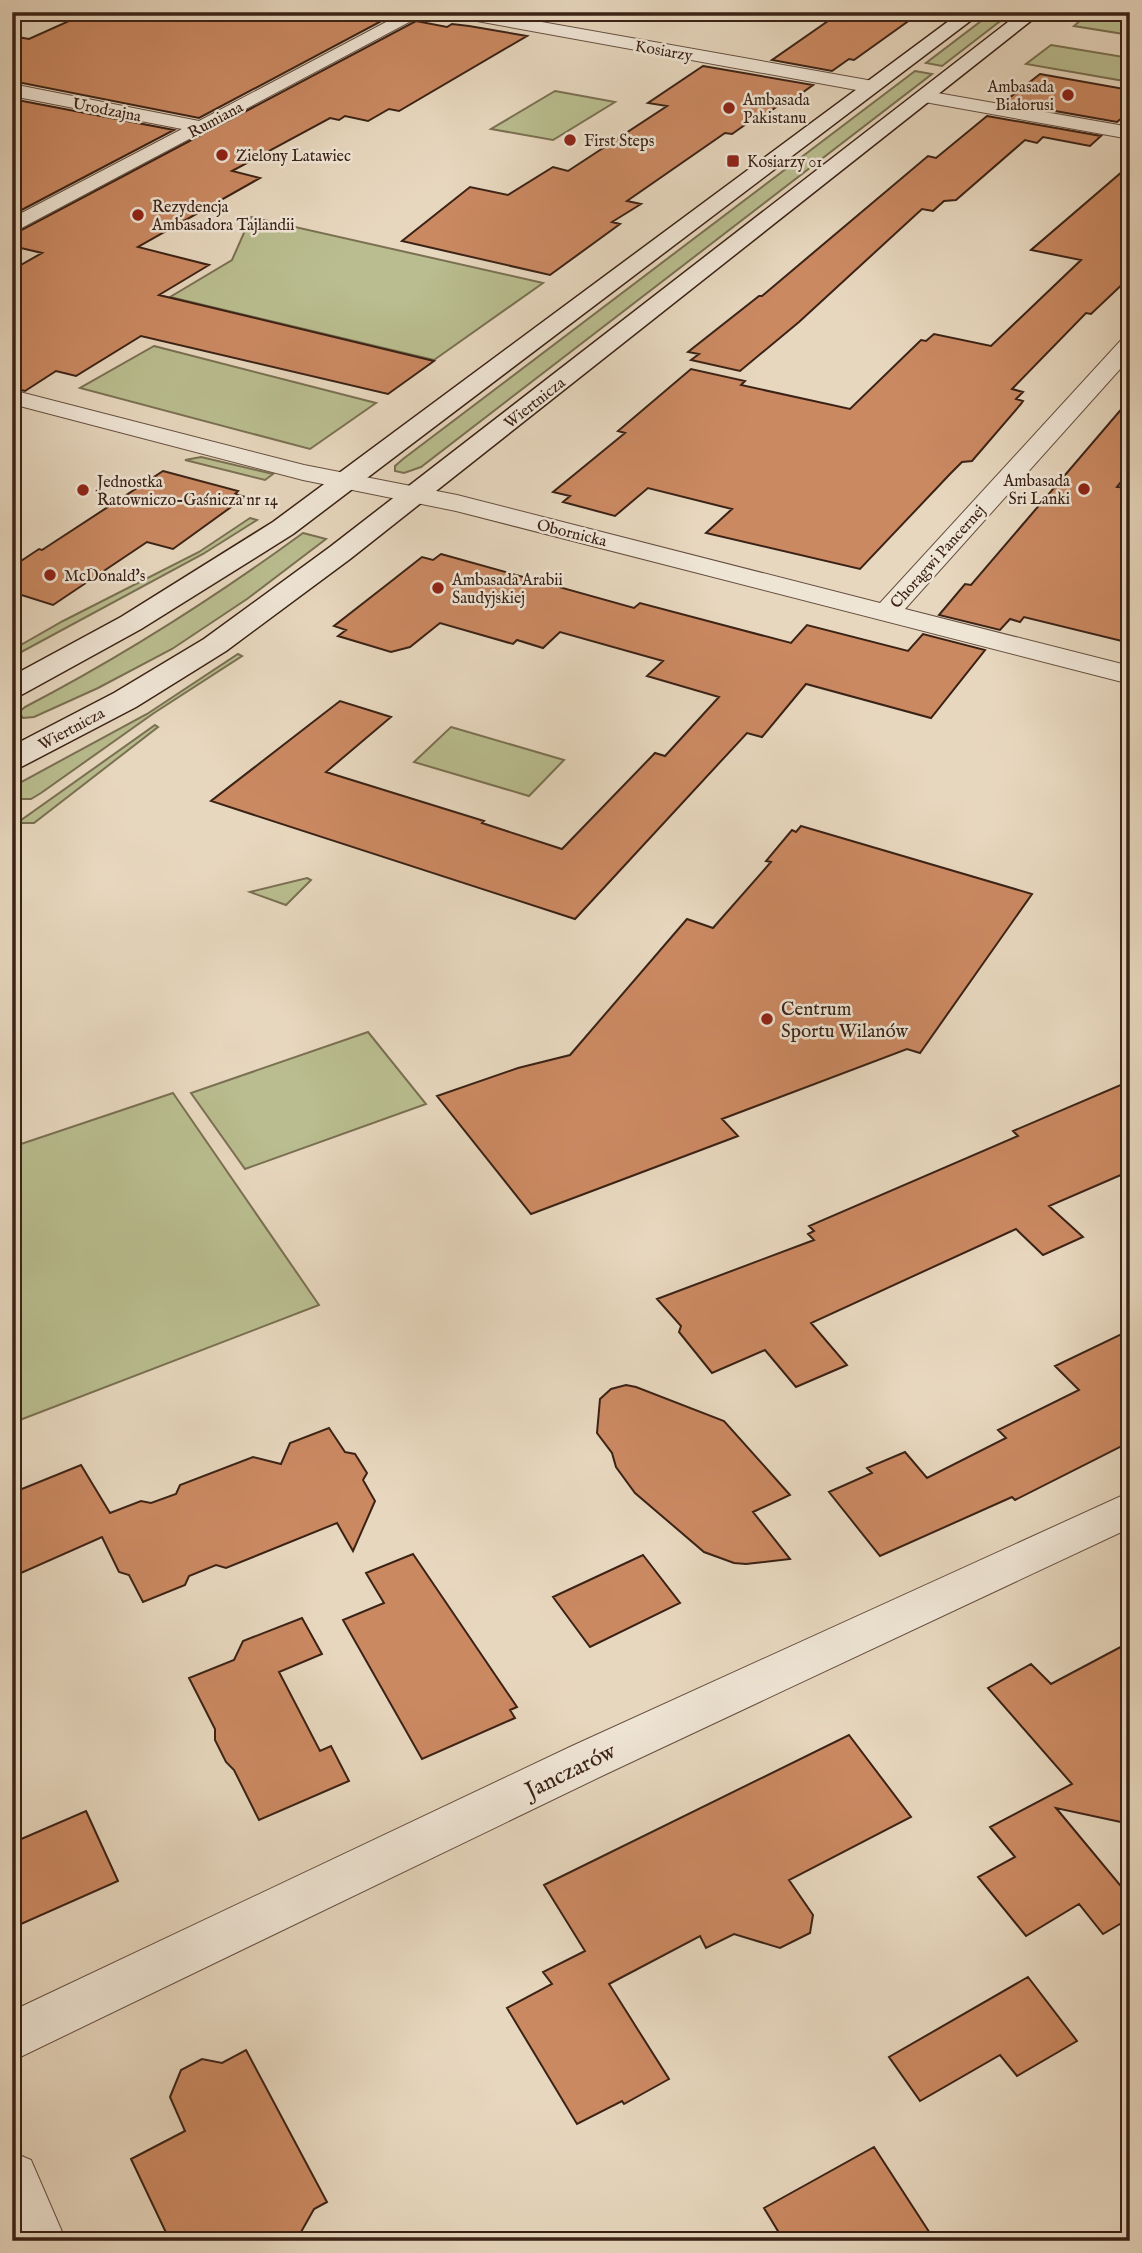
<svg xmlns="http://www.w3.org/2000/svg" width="1142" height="2253" font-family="'IM FELL English',serif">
<rect width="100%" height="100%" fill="#e7d7be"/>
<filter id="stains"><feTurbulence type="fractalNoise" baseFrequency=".00286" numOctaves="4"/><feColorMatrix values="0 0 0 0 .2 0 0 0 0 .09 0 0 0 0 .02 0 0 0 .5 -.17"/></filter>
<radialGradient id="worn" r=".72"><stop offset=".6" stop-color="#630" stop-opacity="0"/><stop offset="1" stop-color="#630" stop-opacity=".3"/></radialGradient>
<path fill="#b9bd8f" stroke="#7a7052" stroke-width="2" d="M 993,12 L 1012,12 L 942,66 L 926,63 Z
M 1090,12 L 1130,13 L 1130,35 L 1074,26 Z
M 1051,45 L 1130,58 L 1130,82 L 1026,64 Z
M 915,71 L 932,74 L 421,467 L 404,473 L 395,471 L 395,466 L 403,459 Z
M 555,91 L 615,102 L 553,140 L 491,129 Z
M 251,217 L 543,283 L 434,360 L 170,297 L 232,260 Z
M 154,346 L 376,403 L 310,449 L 80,388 Z
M 201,457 L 273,474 L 265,480 L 185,460 Z
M 250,518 L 257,520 L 203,554 L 12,657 L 12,650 L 63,621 L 199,552 Z
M 303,533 L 326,539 L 247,599 L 172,649 L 98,688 L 34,717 L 23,718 L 19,712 L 25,707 C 123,656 214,598 303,533 Z
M 238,654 L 242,656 L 154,713 L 41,793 L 31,799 L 12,799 L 12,787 L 147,714 Z
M 155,725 L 158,727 L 34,823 L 17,823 Z
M 451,727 L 564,760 L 529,796 L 414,762 Z
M 307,878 L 311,880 L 286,905 L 250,892 Z
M 368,1032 L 426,1104 L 245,1169 L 191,1093 Z
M 173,1093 L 319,1305 L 12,1423 L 12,1147 Z"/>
<path fill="#cb8962" stroke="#3b2216" stroke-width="2" d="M 89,12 L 129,20 L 130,12 L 369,12 L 391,16 L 199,118 L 12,81 L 12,36 L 29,39 Z
M 841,12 L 921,12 L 854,60 L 849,59 L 832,71 L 772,60 Z
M 416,21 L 447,27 L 452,24 L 469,26 L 527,36 L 399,111 L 389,109 L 368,121 L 345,116 L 339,120 L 330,118 L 232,171 L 260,178 L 138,247 L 209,265 L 159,295 L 434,361 L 388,394 L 141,336 L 76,376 L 56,371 L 25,391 L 12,388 L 12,270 L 42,253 L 12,246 L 12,235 Z
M 703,66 L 813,85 L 788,103 L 783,102 L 764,116 L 759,115 L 732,134 L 725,133 L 627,201 L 641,204 L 612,222 L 620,224 L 550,275 L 402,241 L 470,187 L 508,195 L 553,167 L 568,171 L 667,106 L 648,103 Z
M 1040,74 L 1130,90 L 1130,111 L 1117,122 L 1004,102 Z
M 12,99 L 174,130 L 12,215 Z
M 987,116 L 1101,136 L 1090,146 L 1043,137 L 1037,143 L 1025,140 L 956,200 L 944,201 L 933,211 L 922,209 L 799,322 L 740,371 L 691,360 L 699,354 L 688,352 L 759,296 L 762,296 L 928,156 L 936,158 Z
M 1130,165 L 1130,277 L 1091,314 L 1086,313 L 1012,389 L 1023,392 L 1016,399 L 1023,401 L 1021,404 L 972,461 L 962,462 L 950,474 L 860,569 L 706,533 L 732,509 L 648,488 L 615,516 L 563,502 L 570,496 L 553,492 L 625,433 L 618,431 L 691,369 L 745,381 L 741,385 L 850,409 L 921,340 L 926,341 L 934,334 L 991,346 L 1081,260 L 1031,250 Z
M 1130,399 L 1130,471 L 1117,487 L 1130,488 L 1130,643 L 1024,617 L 1020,622 L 1010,619 L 1000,630 L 939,615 L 965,584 L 971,585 Z
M 163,471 L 238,491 L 235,494 L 245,497 L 173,549 L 147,542 L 53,605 L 12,592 L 12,567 L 39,549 L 42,550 Z
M 441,554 L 634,608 L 640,603 L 791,643 L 807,625 L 908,651 L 923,634 L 985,650 L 931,718 L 806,684 L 762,737 L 747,733 L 575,919 L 211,801 L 340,701 L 391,717 L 326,772 L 484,821 L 482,823 L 562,849 L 655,753 L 665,756 L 719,697 L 647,676 L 663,661 L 560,632 L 543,648 L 517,640 L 513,644 L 440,623 L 410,647 L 391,652 L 338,636 L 346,630 L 334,626 L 389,583 L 422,557 L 433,560 Z
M 801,826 L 1032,894 L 920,1053 L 907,1049 L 722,1119 L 738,1136 L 531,1214 L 437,1096 L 518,1068 L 570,1055 L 687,919 L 713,928 L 771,862 L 766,861 L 792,830 L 796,832 Z
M 1130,1081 L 1130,1171 L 1049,1206 L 1083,1237 L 1043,1255 L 1016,1229 L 811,1323 L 847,1365 L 796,1387 L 765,1350 L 712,1373 L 679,1332 L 681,1326 L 657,1299 L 814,1240 L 808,1234 L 814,1231 L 809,1226 L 1018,1136 L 1013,1131 Z
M 1130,1330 L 1130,1442 L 1015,1500 L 1012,1497 L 880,1556 L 829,1492 L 872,1473 L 867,1468 L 905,1452 L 927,1478 L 1006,1438 L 998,1430 L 1079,1390 L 1055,1366 Z
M 626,1385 L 636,1387 L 724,1421 L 790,1495 L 753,1512 L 790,1559 L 746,1564 L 734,1563 L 704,1552 L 635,1493 L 616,1467 L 612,1453 L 597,1433 L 600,1399 L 611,1389 Z
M 329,1428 L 345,1452 L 355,1454 L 367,1473 L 363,1480 L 375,1501 L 353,1551 L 337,1523 L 226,1568 L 216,1565 L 189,1576 L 185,1585 L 143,1602 L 129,1575 L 119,1572 L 102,1537 L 12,1577 L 12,1493 L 81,1465 L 110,1513 L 141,1501 L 151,1503 L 176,1494 L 180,1485 L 253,1457 L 281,1464 L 290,1443 Z
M 413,1554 L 517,1707 L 510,1710 L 515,1718 L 422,1759 L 343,1620 L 384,1603 L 366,1573 Z
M 643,1555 L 680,1603 L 590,1647 L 553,1597 Z
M 302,1618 L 322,1654 L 279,1672 L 320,1751 L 331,1746 L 349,1781 L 259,1820 L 234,1770 L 226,1762 L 215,1740 L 215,1729 L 189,1678 L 234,1660 L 243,1641 Z
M 1130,1642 L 1130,1824 L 1056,1808 L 1130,1897 L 1130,1918 L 1103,1934 L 1079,1904 L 1026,1936 L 978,1877 L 1015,1857 L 990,1827 L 1072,1784 L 988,1688 L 1031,1664 L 1051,1684 Z
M 849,1735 L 911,1817 L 789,1880 L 813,1915 L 810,1933 L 780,1948 L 734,1934 L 706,1948 L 700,1936 L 609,1984 L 669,2079 L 624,2104 L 622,2101 L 577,2124 L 507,2008 L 552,1984 L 543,1972 L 585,1951 L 544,1885 Z
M 86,1811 L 118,1881 L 12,1928 L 12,1843 Z
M 1028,1977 L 1077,2041 L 1017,2076 L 1000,2055 L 920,2101 L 889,2057 Z
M 246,2050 L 327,2202 L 314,2209 L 296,2241 L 170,2241 L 131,2159 L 185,2131 L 170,2097 L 181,2070 L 202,2059 L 222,2063 Z
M 874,2147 L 935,2241 L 784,2241 L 764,2208 Z"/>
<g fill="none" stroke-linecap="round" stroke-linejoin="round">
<defs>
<path id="minor" d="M 405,12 L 428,12 L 12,233 L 12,218 L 182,129 L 12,96 L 12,84 L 199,121 Z
M 446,12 L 486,12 L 873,81 L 882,87 L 873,93 L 455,17 Z
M 926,91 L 1130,127 L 1130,139 L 919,101 L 916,97 L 919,93 Z
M 1130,337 L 1130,358 L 905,609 L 1130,666 L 1130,684 L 456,511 L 303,480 L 12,404 L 12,390 L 304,465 L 457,495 L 880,603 L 1122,339 Z
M 1130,1492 L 1130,1528 L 606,1774 L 12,2061 L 12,2011 L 572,1746 Z
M 12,2152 L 31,2160 L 66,2241 L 12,2241 Z"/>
<path id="secondary" d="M 961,12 L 982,12 L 293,534 L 141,629 L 23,694 L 12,697 L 12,676 L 121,617 L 273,522 Z
M 1021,12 L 1042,12 L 350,559 L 226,651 L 136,707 L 23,766 L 12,769 L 12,746 L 114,693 L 204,639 L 330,547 Z"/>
</defs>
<use href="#minor" stroke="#664f40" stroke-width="2"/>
<use href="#secondary" stroke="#3b2216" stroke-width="3"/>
<use href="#minor" fill="#efe5d5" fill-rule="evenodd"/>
<use href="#secondary" fill="#efe5d5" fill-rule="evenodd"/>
</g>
<g fill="#8f2418" stroke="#efe5d5" stroke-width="2.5">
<circle cx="1068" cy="95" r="7"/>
<circle cx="729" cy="108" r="7"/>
<circle cx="570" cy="140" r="7"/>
<circle cx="222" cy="155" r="7"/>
<rect x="726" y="154" width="14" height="14" rx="3.5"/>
<circle cx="138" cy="215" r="7"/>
<circle cx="1084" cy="489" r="7"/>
<circle cx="83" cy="490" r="7"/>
<circle cx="50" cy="575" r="7"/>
<circle cx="438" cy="588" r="7"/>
<circle cx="767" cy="1019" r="7"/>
</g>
<g text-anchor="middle" stroke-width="5" stroke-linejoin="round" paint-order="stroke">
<g font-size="16" fill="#3b2216" stroke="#efe5d5">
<text transform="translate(664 50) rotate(10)" y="6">Kosiarzy</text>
<text transform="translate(107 109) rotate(11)" y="6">Urodzajna</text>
<text transform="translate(215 119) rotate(-28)" y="6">Rumiana</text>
<text transform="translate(534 402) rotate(-38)" y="6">Wiertnicza</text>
<text transform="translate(572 532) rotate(14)" y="6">Obornicka</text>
<text transform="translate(937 556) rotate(-48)" y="6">Chorągwi Pancernej</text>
<text transform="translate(71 728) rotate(-28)" y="6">Wiertnicza</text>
</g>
<g font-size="16" fill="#3b2216" stroke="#efe5d5" text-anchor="start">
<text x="1054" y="92" text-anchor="end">Ambasada<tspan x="1054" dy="18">Białorusi</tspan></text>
<text x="743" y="105">Ambasada<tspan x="743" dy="18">Pakistanu</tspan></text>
<text x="584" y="146">First Steps</text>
<text x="236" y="161">Zielony Latawiec</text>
<text x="747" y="167">Kosiarzy 01</text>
<text x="152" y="212">Rezydencja<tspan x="152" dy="18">Ambasadora Tajlandii</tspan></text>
<text x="1070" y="486" text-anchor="end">Ambasada<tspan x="1070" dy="18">Sri Lanki</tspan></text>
<text x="97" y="487">Jednostka<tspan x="97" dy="18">Ratowniczo-Gaśnicza nr 14</tspan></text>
<text x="64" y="581">McDonald's</text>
<text x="452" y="585">Ambasada Arabii<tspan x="452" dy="18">Saudyjskiej</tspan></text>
</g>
<g font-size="19" fill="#3b2216" stroke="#efe5d5" text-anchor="start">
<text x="781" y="1015">Centrum<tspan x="781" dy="22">Sportu Wilanów</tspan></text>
</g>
<g font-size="23" fill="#3b2216" stroke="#efe5d5">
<text transform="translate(570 1770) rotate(-26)" y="8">Janczarów</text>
</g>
</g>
<rect width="1142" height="2253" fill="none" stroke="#e7d7be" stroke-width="42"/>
<rect x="14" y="14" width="1114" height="2225" fill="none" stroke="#3b2216" stroke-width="3.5"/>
<rect x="21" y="21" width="1100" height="2211" fill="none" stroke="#3b2216" stroke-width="2"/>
<rect width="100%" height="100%" filter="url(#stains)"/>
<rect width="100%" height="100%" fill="url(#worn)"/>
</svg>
